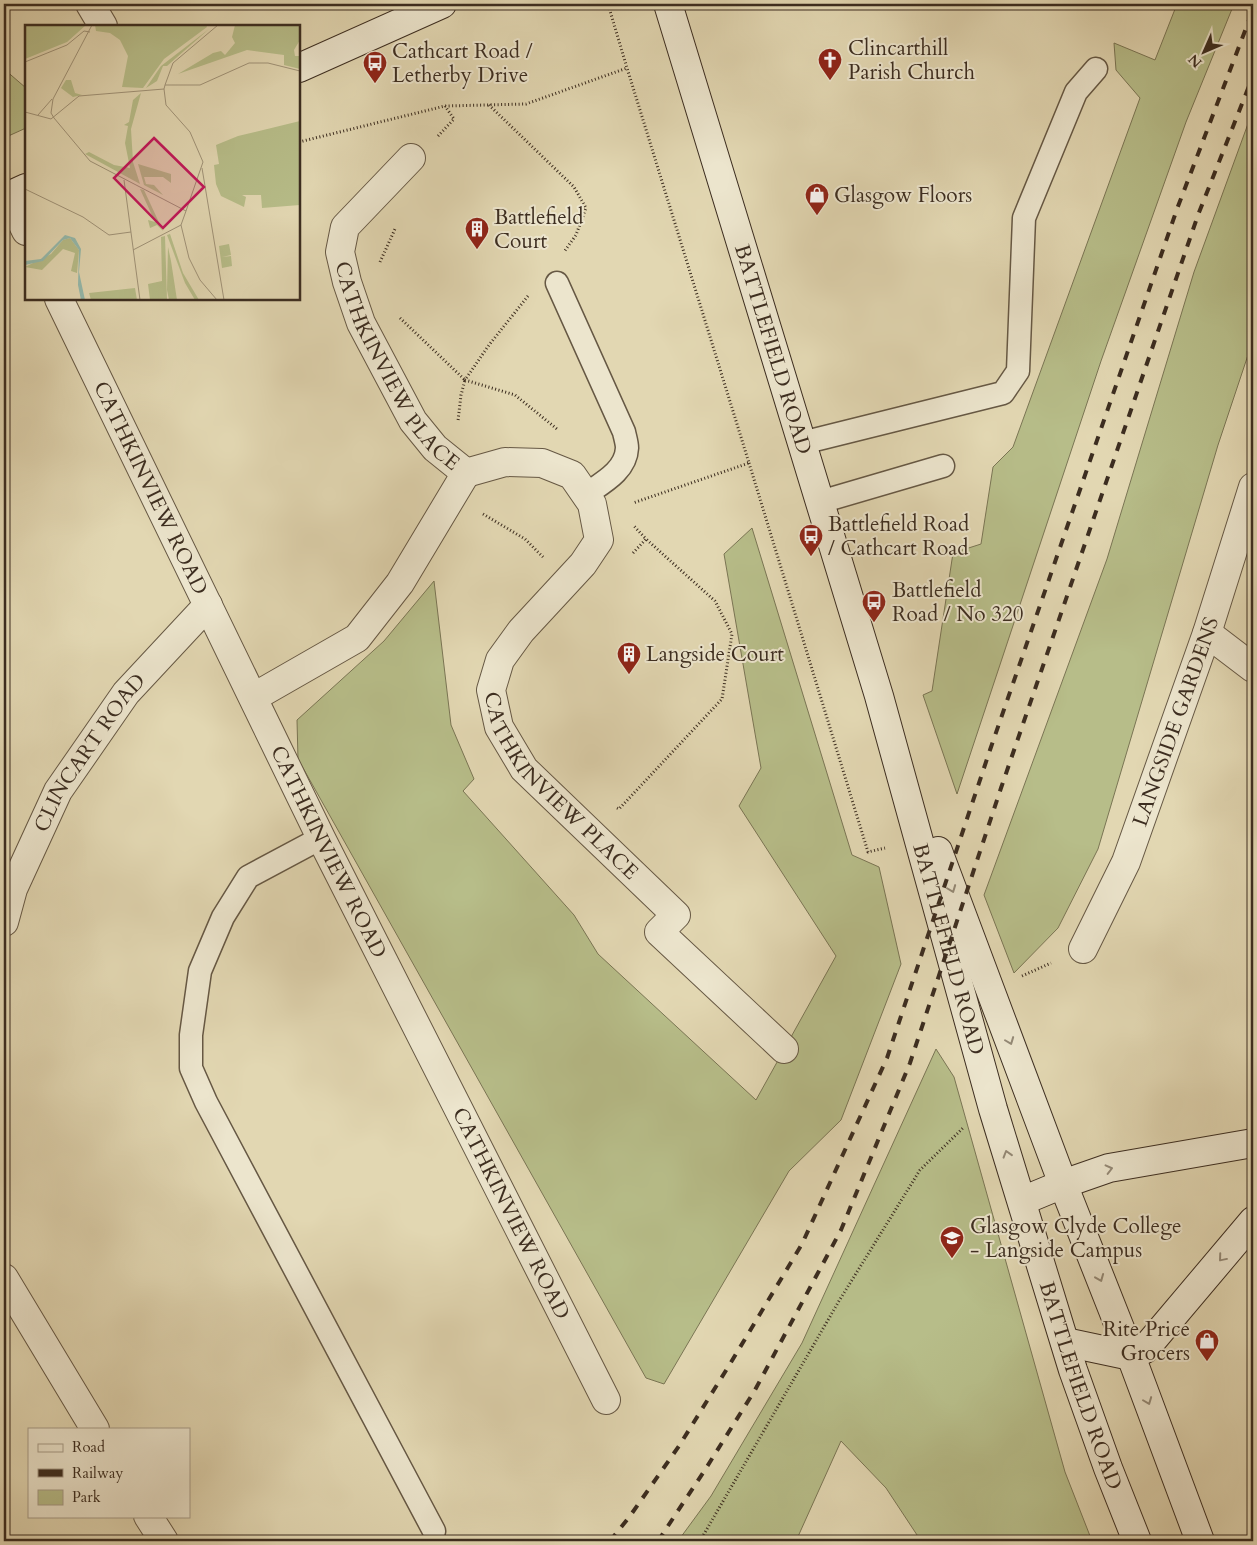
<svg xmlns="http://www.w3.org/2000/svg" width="1257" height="1545" font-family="Cardo,serif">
<rect width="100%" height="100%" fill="#e2d7b2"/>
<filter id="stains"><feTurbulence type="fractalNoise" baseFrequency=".004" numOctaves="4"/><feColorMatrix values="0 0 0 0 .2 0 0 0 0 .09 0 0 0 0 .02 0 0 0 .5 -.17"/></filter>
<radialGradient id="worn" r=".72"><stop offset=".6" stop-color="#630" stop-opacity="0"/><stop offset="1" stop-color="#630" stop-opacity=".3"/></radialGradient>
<path fill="#b7bd89" stroke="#7a7554" d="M 1177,4 L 1234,4 L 1186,122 L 1101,361 L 957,794 L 923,695 L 932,691 L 953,553 L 981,544 L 993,467 L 1013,447 L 1140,98 L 1116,70 L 1114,43 L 1155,60 Z
M 4,69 L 26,88 L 26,128 L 4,138 Z
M 1253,110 L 1253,340 L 1218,445 L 1098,849 L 1058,928 L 1014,973 L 984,895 L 1107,559 L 1194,272 Z
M 752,528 L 852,855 L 879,867 L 901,964 L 841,1120 L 789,1171 L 664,1384 L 646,1378 L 298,759 L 297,720 L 384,641 L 434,581 L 451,725 L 474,779 L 463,791 L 574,915 L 598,954 L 756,1100 L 836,956 L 739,806 L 761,768 L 724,554 Z
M 936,1049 L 954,1077 L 1065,1472 L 1092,1541 L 921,1541 L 886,1488 L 841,1441 L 796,1541 L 678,1541 L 711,1496 L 802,1343 Z"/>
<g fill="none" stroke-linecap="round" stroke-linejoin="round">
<defs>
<path id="lane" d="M 557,283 L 624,432 C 625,437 627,443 627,448 C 626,471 602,483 585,495
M 802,443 L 1003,393 L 1018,371 L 1024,218 L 1076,92 L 1096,69
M 820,502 L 943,466
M 321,838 L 248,877 L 223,917 L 200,971 L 191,1035 L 191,1068 L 206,1102 L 434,1531"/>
<g id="street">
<path d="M 90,4 L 103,26"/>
<path id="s1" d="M 411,158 L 345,227 L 340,252 L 347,282 L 361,323 L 413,421 L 435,448 L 466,473 L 505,462 L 542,463 L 572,475 L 592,504 L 599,540 L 583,564 L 521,631 L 500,660 L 491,690 L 499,727 L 524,769 L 676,915 L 659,932 L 784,1049"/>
<path d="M 9,196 L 26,231"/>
<path id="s2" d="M 59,299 L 321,838 L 606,1400"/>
<path d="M 1207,633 L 1253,668"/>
<path d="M 254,697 L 357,638 L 400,583 L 466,473"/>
<path id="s3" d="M 4,922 L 13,889 L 58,791 L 126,693 L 208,605"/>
<path id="s4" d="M 1083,949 L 1126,862 L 1207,633 L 1253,487"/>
<path d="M 4,1278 L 95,1429"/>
<path d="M 148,1516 L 164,1541"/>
</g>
<g id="secondary">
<path id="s5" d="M 668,4 L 879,696 L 993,1109 L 1073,1370 L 1108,1468 L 1137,1541"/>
<path d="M 299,68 L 442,4"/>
<path d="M 4,198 L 26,188"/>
<path d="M 938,851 L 1063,1184 L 1131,1356 L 1200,1541"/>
<path d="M 1022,1201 L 1063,1184 L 1109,1168 L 1253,1143"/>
<path d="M 1065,1342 L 1131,1356 L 1145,1349 L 1253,1221"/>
</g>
</defs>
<use href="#lane" stroke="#665844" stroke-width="25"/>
<use href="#street" stroke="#665844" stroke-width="30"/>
<use href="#secondary" stroke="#3c2d20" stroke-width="30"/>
<path stroke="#3c2d20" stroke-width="3" stroke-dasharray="1 2.5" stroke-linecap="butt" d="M 610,4 L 608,4 L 627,68 L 749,463 L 633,503
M 489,105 L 574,187 L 586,208 L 576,235 L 564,252
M 438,136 L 454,119 L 445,106
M 299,142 L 445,106 L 526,104 L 627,68
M 380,262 L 395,229
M 528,296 L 489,345 L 465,380 L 515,395 L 557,429
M 400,318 L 465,380 L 461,395 L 458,421
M 749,463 L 868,852 L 885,848
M 483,514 L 525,539 L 543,557
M 633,553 L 646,539 L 633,525
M 617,808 L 619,809 L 722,699 L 732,634 L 715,601 L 646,539
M 1022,976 L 1051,963
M 700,1541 L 839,1301 L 920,1170 L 963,1128"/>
<use href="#lane" stroke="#ece5cd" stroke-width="22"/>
<use href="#street" stroke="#ece5cd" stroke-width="28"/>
<use href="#secondary" stroke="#ece5cd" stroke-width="28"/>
<path stroke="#3c2d20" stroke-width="4" stroke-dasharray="9 9" stroke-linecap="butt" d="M 610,1541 L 630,1516 L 679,1446 L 730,1364 L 802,1244 L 887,1058 L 990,750 L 1177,209 L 1253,10
M 658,1541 L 703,1473 L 755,1390 L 841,1230 L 910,1063 L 1001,788 L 1198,215 L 1253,76"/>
</g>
<defs><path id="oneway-chevron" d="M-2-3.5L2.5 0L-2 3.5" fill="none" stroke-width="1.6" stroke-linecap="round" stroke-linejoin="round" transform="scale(1.25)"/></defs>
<g stroke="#948976">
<use href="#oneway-chevron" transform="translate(952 889) rotate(69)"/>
<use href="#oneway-chevron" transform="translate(1010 1041) rotate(69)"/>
<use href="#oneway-chevron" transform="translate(1007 1154) rotate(-107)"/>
<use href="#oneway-chevron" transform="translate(1109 1169) rotate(-14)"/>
<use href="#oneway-chevron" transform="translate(1222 1258) rotate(130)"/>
<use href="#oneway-chevron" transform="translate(1100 1278) rotate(68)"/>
<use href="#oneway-chevron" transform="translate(1148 1401) rotate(69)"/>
</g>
<defs>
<symbol id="church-pin" viewBox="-11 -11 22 30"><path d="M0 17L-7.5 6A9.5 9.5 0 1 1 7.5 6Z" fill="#8f2418" stroke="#ece5cd"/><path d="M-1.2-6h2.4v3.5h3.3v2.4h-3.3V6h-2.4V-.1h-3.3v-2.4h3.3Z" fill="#fff"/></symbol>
<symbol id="bus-pin" viewBox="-11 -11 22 30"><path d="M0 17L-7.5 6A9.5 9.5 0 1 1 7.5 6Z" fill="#8f2418" stroke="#ece5cd"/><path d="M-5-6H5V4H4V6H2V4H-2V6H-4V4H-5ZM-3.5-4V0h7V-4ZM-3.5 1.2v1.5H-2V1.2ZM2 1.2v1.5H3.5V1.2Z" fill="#fff"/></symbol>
<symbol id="shop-pin" viewBox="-11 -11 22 30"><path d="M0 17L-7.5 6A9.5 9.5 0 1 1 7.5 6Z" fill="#8f2418" stroke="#ece5cd"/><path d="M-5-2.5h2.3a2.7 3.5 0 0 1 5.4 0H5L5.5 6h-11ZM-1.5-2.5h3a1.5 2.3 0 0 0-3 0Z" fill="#fff"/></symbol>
<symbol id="building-pin" viewBox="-11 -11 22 30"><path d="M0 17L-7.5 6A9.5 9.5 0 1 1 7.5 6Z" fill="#8f2418" stroke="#ece5cd"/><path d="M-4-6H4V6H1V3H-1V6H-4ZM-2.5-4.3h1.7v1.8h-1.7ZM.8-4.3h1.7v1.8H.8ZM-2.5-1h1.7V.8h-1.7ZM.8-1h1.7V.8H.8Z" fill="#fff"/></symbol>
<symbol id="university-pin" viewBox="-11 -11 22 30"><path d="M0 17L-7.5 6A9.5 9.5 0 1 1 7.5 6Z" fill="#8f2418" stroke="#ece5cd"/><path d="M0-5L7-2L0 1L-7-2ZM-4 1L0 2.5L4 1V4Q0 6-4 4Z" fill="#fff"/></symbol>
</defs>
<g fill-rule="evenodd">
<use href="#church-pin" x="816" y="46" width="28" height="38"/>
<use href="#bus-pin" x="361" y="49" width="28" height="38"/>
<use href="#shop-pin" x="803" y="181" width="28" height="38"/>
<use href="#building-pin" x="463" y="215" width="28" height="38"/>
<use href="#bus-pin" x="797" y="522" width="28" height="38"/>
<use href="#bus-pin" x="860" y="588" width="28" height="38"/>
<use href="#building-pin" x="615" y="640" width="28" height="38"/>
<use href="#university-pin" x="938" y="1224" width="28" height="38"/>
<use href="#shop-pin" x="1193" y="1327" width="28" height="38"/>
</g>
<g text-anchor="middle" stroke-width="4" stroke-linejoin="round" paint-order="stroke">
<g font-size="21" fill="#3c2d20" stroke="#ece5cd" text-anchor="start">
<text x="848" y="55">Clincarthill<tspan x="848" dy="24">Parish Church</tspan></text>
<text x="392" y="58">Cathcart Road /<tspan x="392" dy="24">Letherby Drive</tspan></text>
<text x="834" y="202">Glasgow Floors</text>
<text x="494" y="224">Battlefield<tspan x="494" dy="24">Court</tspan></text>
<text x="828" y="531">Battlefield Road<tspan x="828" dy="24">/ Cathcart Road</tspan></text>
<text x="892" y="597">Battlefield<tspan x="892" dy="24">Road / No 320</tspan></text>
<text x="646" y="661">Langside Court</text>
<text x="970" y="1233">Glasgow Clyde College<tspan x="970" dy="24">- Langside Campus</tspan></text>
<text x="1190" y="1336" text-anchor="end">Rite Price<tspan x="1190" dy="24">Grocers</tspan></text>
</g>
<g font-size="21" fill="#3c2d20" stroke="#ece5cd">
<text dy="7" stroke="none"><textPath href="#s5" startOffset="361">BATTLEFIELD ROAD</textPath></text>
<text dy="7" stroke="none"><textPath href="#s1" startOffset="250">CATHKINVIEW PLACE</textPath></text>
<text dy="7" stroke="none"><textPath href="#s2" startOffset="210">CATHKINVIEW ROAD</textPath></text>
<text dy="7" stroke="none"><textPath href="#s4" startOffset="246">LANGSIDE GARDENS</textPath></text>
<text dy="7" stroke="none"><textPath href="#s3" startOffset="191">CLINCART ROAD</textPath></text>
<text dy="7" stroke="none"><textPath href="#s1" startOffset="871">CATHKINVIEW PLACE</textPath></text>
<text dy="7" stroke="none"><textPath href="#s2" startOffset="615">CATHKINVIEW ROAD</textPath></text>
<text dy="7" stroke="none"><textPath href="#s5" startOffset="986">BATTLEFIELD ROAD</textPath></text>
<text dy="7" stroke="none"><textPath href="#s2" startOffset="1020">CATHKINVIEW ROAD</textPath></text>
<text dy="7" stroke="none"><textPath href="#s5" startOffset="1442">BATTLEFIELD ROAD</textPath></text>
</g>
</g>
<g transform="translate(25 25)">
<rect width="275" height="275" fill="#e2d7b2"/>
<path d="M 0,0 L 61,0 L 42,17 L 0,34 ZM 70,0 L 181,0 L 182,2 L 139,34 L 118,63 L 97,62 L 103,31 L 95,15 L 85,8 L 71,6 ZM 210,0 L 275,0 L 275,15 L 269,25 L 270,31 L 275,31 L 275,44 L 259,40 L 259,30 L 222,25 L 153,49 L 188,28 L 196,26 L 200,30 L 210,18 L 207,12 ZM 184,4 L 142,41 L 138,41 L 132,56 L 121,63 L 136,41 ZM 41,55 L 46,55 L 50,68 L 57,70 L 48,72 L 36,63 ZM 116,68 L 106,104 L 108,137 L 115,159 L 60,129 L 64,127 L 89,140 L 105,143 L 100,118 L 103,101 L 99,100 L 104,97 L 108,75 ZM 275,96 L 275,180 L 237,183 L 236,170 L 217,170 L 221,172 L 219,182 L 196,171 L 191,159 L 189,140 L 194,139 L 191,120 L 213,111 ZM 113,139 L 146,149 L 146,158 L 138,152 L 119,152 L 121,159 L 129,160 L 138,170 L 119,160 ZM 115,164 L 119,165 L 138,206 L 132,200 L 125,203 L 123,195 L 130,197 ZM 145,209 L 158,248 L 174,275 L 170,275 L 160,258 L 142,210 ZM 140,211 L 142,275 L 125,275 L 123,259 L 137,256 L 136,212 ZM 45,213 L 54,225 L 52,248 L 46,246 L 50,228 L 38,224 L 17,245 L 0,242 L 26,229 L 38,215 ZM 204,219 L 206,230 L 197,232 L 206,231 L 207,241 L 197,243 L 194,221 ZM 143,222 L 146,236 L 152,275 L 144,275 L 142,265 ZM 110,263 L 112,275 L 66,275 L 64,268 Z" fill="#b7bd89"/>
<path d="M 40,210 L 50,213 L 56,224 L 54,247 L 60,275 L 56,275 L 53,260 L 54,225 L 45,213 L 38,215 L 18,236 L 0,240 L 0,236 L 16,234 Z" fill="#95baad"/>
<path fill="none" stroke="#a09378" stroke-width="1" d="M 0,37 L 42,20 L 59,6 L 65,7M 140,60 L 148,38 L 193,0M 139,64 L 141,80 L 165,107 L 178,137 L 161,186M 0,87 L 26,94 L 54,71 L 139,64 L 140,60 L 175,60 L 224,38 L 243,38 L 275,46M 13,90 L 27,74M 29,93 L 26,88 L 28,74 L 67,0M 29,93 L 65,136 L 161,186 L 156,200 L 164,233 L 175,255 L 192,275M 177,143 L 199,275M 99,155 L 115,275M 0,164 L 58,192 L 84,210 L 106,207M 108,225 L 156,200"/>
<path fill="#c2185b" fill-opacity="0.15" stroke="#c2185b" stroke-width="2.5" d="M 129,113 L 179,162 L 138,203 L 89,153 Z"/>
<rect width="275" height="275" fill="none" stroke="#3c2d20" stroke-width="2.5"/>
</g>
<rect width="1257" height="1545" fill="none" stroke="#e2d7b2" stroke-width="20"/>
<rect x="5" y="5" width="1247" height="1535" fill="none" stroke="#3c2d20" stroke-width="2.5"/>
<rect x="10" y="10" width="1237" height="1525" fill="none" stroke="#3c2d20"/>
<rect x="28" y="1428" width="162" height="90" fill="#ece5cd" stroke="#a69b88"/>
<rect x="38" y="1444" width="25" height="8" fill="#ece5cd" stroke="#a69b88"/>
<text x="72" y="1452" font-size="15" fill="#3c2d20">Road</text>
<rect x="38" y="1469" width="25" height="8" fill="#3c2d20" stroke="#a69b88"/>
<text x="72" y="1478" font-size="15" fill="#3c2d20">Railway</text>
<rect x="38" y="1490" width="25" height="15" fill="#b7bd89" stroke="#a69b88"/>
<text x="72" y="1502" font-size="15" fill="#3c2d20">Park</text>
<g transform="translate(1204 52) rotate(225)" stroke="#ece5cd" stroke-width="4" paint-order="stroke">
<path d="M0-4L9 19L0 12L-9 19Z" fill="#3c2d20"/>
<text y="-8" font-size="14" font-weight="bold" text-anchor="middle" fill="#3c2d20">N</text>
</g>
<rect width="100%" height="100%" filter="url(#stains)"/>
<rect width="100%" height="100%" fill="url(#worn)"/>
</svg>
